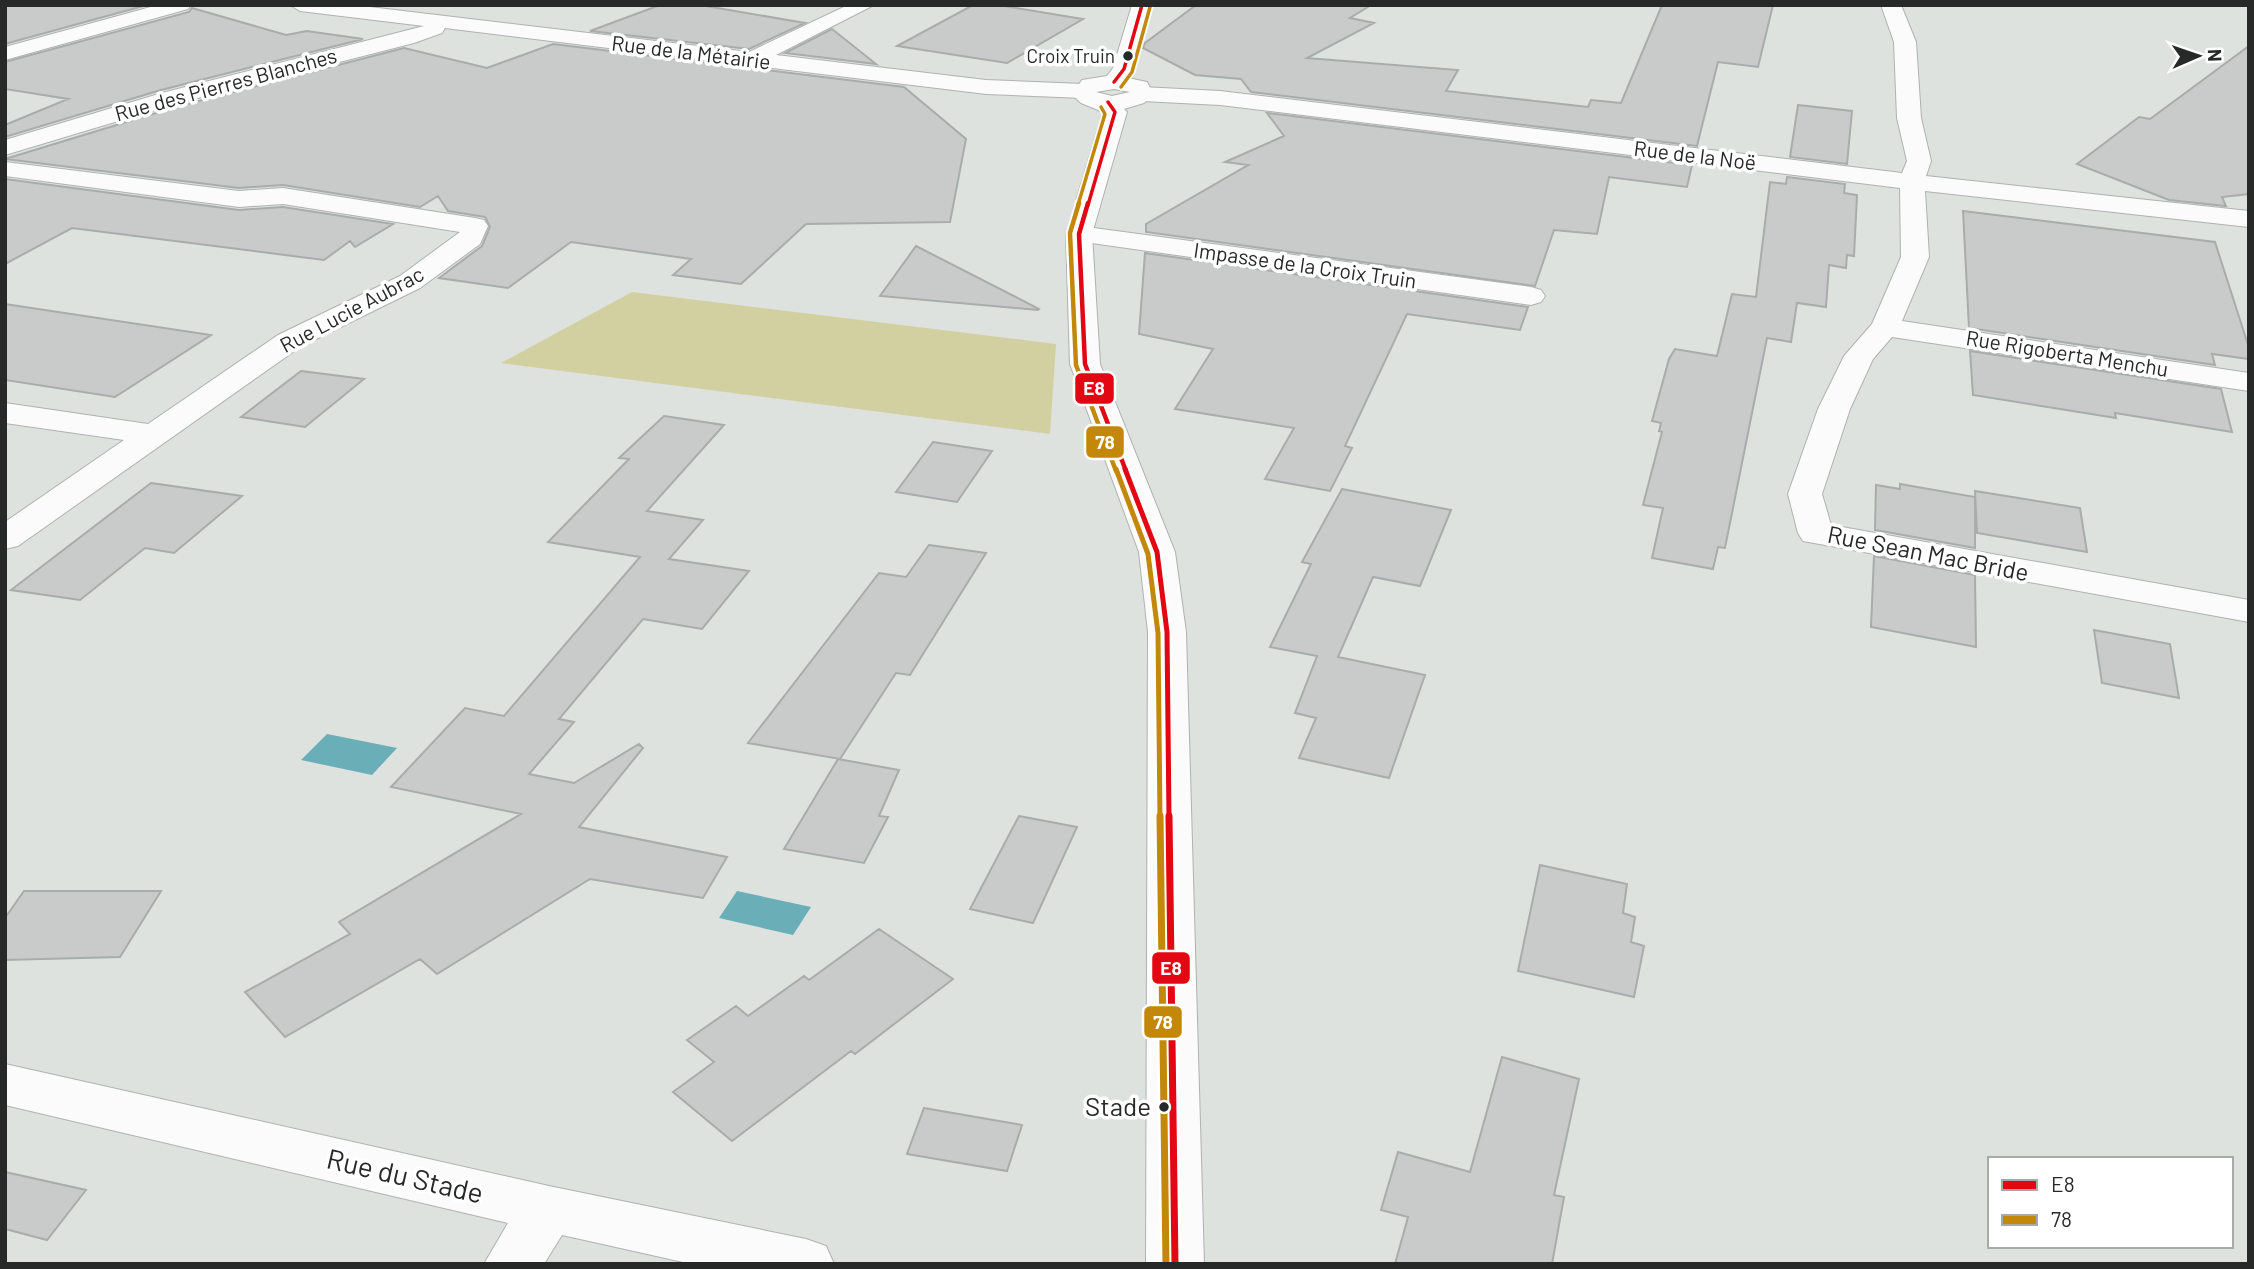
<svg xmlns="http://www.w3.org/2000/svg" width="2254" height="1269" font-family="Barlow,sans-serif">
<rect width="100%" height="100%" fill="#dde2df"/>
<path fill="#d2d0a1" d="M 632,292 L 1056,344 L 1050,434 L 501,363 Z"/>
<path fill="#6aaeb7" d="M 327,734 L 397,748 L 372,775 L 301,760 Z
M 737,891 L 811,907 L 793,935 L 719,918 Z"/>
<path fill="#c8cbca" stroke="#a8acaa" stroke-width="2" d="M 5,5 L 147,5 L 5,44 Z
M 660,5 L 700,5 L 805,23 L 749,49 L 590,31 Z
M 973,5 L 998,5 L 1083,19 L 1007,63 L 897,46 Z
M 1196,5 L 1371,5 L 1350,18 L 1374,23 L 1307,58 L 1458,70 L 1446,91 L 1588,107 L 1591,100 L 1621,103 L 1662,5 L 1773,5 L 1758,67 L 1718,62 L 1697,146 L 1251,92 L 1241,79 L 1195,75 L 1143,48 L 1145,43 Z
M 192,8 L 286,35 L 307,31 L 363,39 L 161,90 L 5,137 L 5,125 L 68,99 L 5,89 L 5,62 L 189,12 Z
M 832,29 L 876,64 L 785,53 Z
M 553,44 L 904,87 L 966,139 L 950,222 L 806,224 L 741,284 L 673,275 L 691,259 L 571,242 L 508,288 L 439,278 L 482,246 L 490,227 L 485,217 L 448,211 L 438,196 L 420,207 L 283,185 L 239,188 L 5,159 L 179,106 L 404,48 L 487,68 Z
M 2249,46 L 2249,194 L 2222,197 L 2226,206 L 2169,200 L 2077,164 L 2139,117 L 2150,119 Z
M 1798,105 L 1852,111 L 1847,164 L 1790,157 Z
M 1267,113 L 1692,165 L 1687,187 L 1609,177 L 1597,234 L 1554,230 L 1535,286 L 1146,232 L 1146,224 L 1248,165 L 1225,162 L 1284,136 Z
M 1787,177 L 1845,184 L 1844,193 L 1857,195 L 1854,256 L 1847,255 L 1846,268 L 1829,265 L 1826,307 L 1797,303 L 1791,342 L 1767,338 L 1725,548 L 1718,547 L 1713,569 L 1652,558 L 1663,508 L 1643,505 L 1662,432 L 1659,431 L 1661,423 L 1652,421 L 1669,359 L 1675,349 L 1717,356 L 1732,294 L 1756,297 L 1770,182 L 1786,184 Z
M 5,179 L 239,210 L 283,207 L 393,224 L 355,247 L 350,241 L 324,260 L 72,228 L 5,264 Z
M 1963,211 L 2215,242 L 2249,348 L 2249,359 L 2212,354 L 2215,365 L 1969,328 Z
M 916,246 L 1039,309 L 1038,310 L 880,296 Z
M 1145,253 L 1528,307 L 1520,330 L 1407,314 L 1345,446 L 1352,448 L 1330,491 L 1265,479 L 1294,428 L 1175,409 L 1213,349 L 1139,334 Z
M 5,304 L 211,335 L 115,397 L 5,380 Z
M 1970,351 L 2221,389 L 2232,432 L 2115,413 L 2116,418 L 1973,395 Z
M 301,371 L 364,379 L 305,427 L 241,417 Z
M 664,416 L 724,425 L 647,511 L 703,520 L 669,559 L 749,571 L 702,629 L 643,619 L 559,719 L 574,722 L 529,774 L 574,783 L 639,744 L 643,748 L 579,827 L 727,857 L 703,898 L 590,879 L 437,974 L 420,959 L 285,1037 L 245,992 L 350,934 L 339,922 L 521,814 L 391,787 L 465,708 L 504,716 L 640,557 L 548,542 L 629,459 L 619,458 Z
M 933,442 L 992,451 L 957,502 L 896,492 Z
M 151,483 L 242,496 L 174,553 L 145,548 L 80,600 L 11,590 Z
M 1900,484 L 1975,497 L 1975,548 L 1875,530 L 1876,485 L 1900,489 Z
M 1342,489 L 1451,510 L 1420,586 L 1373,577 L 1338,657 L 1425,675 L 1389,778 L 1299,758 L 1316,718 L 1295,713 L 1317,656 L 1270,647 L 1311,564 L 1302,562 Z
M 1975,491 L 2080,508 L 2087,552 L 1977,533 Z
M 929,545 L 986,553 L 910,675 L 896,673 L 840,759 L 748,743 L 879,573 L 906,577 Z
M 1874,556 L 1975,575 L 1976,647 L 1871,627 Z
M 2094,630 L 2170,644 L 2179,698 L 2102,683 Z
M 838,759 L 899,770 L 879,816 L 888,817 L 864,863 L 784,849 Z
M 1019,816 L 1077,827 L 1033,923 L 970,909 Z
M 1540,865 L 1627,884 L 1623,913 L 1635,917 L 1631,942 L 1644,946 L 1634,997 L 1518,971 Z
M 24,891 L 161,891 L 120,957 L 5,960 L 5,918 Z
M 879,929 L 953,979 L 855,1054 L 851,1051 L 732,1141 L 673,1092 L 714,1062 L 687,1040 L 736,1006 L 748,1016 L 804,976 L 809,980 Z
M 1502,1057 L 1579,1079 L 1554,1195 L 1564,1197 L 1552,1264 L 1395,1264 L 1408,1217 L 1381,1210 L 1398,1152 L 1470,1172 Z
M 924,1108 L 1022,1125 L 1007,1171 L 907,1154 Z
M 5,1172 L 86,1190 L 47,1240 L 5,1229 Z"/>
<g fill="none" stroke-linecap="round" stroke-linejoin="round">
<defs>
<path id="minor" d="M 158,5 L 191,5 L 188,9 L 5,60 L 5,47 Z
M 290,5 L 353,5 L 749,52 L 848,5 L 874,5 L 776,55 L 986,80 L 1083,84 L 1094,91 L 1083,98 L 986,94 L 445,28 L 442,33 L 414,43 L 178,103 L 5,155 L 5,140 L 162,93 L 424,26 L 300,11 Z
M 1881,5 L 1901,5 L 1916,42 L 1921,118 L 1931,161 L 1926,176 L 2249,211 L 2249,227 L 1925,191 L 1929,257 L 1902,321 L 2249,373 L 2249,391 L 1892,337 L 1873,359 L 1850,409 L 1822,494 L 1831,525 L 2249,600 L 2249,622 L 1803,541 L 1798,533 L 1788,494 L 1818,409 L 1844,356 L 1872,324 L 1901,257 L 1900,188 L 1220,105 L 1142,101 L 1131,94 L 1142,87 L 1220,91 L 1902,173 L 1907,161 L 1897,118 L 1894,42 Z
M 5,162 L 239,191 L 283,188 L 475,218 L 484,220 L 488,226 L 480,244 L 420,288 L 300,347 L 18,546 L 5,549 L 5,522 L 124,440 L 5,423 L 5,403 L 148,424 L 278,335 L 400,276 L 460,232 L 283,204 L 239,207 L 5,176 Z
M 1079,226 L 1531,287 L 1541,290 L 1545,296 L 1541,302 L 1531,305 L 1070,240 L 1066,234 L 1070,228 Z
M 5,1064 L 549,1186 L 806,1239 L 826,1246 L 834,1264 L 692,1264 L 562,1235 L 544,1264 L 484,1264 L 508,1223 L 5,1105 Z"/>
<path id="major" d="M 1132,5 L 1152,5 L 1135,69 L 1128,78 L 1147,82 L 1153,94 L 1144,103 L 1124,109 L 1127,112 L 1092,234 L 1100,364 L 1175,552 L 1186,632 L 1204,1264 L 1146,1264 L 1148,632 L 1139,552 L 1070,364 L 1066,234 L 1103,112 L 1081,103 L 1072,94 L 1082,80 L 1107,76 L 1113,68 ZM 1114,89 L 1130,92 L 1112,96 L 1096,92 Z"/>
</defs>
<use href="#minor" stroke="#afb2b0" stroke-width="2"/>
<use href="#major" stroke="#afb2b0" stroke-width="2"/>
<use href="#minor" fill="#fafbfa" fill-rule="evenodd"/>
<use href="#major" fill="#fafbfa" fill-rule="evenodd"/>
<defs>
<path id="bus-1-far3" d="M 1114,82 L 1124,69 L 1142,5
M 1088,205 L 1115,112 L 1108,102"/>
<path id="bus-1-far2" d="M 1088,203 L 1079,234 L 1085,364 L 1126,471"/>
<path id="bus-1-far1" d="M 1125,469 L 1157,552 L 1167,632 L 1169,818"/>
<path id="bus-1" d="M 1169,816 L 1175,1264"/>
<path id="bus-2-far3" d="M 1121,87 L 1132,72 L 1150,7
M 1078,205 L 1105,114 L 1101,107"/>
<path id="bus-2-far2" d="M 1079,203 L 1070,233 L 1076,365 L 1116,471"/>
<path id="bus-2-far1" d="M 1116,469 L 1148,554 L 1158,633 L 1160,818"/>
<path id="bus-2" d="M 1160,816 L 1166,1264"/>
</defs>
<use href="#bus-1-far3" stroke="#fff" stroke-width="7"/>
<use href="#bus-1-far2" stroke="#fff" stroke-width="9"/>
<use href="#bus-1-far1" stroke="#fff" stroke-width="10"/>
<use href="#bus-1" stroke="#fff" stroke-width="12"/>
<use href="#bus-2-far3" stroke="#fff" stroke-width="7"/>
<use href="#bus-2-far2" stroke="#fff" stroke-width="9"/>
<use href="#bus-2-far1" stroke="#fff" stroke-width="10"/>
<use href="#bus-2" stroke="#fff" stroke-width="12"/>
<use href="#bus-1-far3" stroke="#e30613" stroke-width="3.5"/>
<use href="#bus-1-far2" stroke="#e30613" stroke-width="4.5"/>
<use href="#bus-1-far1" stroke="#e30613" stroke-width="5"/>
<use href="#bus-1" stroke="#e30613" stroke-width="7"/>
<use href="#bus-2-far3" stroke="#c3870a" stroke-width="3.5"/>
<use href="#bus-2-far2" stroke="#c3870a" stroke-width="4.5"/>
<use href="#bus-2-far1" stroke="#c3870a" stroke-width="5"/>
<use href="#bus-2" stroke="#c3870a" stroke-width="7"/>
</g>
<g fill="#262927" stroke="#fff" stroke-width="2.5">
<circle cx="1128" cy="56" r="6"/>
<circle cx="1164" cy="1107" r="6"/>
</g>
<g text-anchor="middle" stroke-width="7" stroke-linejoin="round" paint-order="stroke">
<g font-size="19" fill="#262927" stroke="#fff" text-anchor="end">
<text x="1115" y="63">Croix Truin</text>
</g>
<g font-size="21" fill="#262927" stroke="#fff">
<text transform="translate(691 53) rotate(7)" y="7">Rue de la Métairie</text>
<text transform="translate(226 85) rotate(-15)" y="7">Rue des Pierres Blanches</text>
<text transform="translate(1695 156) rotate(7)" y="7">Rue de la Noë</text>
<text transform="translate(1305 266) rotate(8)" y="7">Impasse de la Croix Truin</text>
<text transform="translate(352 310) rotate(-28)" y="7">Rue Lucie Aubrac</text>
<text transform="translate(2067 354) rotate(9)" y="7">Rue Rigoberta Menchu</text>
</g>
<g font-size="24" fill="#262927" stroke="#fff">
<text transform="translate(1928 554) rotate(11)" y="8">Rue Sean Mac Bride</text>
</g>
<g font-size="26" fill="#262927" stroke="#fff" text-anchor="end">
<text x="1151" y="1116">Stade</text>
</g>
<g font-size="28" fill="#262927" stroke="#fff">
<text transform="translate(405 1176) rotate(13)" y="10">Rue du Stade</text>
</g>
</g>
<g stroke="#fff" stroke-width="2.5">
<rect x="1074" y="372" width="41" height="33" rx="7" fill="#e30613"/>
<rect x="1085" y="425" width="40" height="34" rx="7" fill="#c3870a"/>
<rect x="1151" y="951" width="40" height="34" rx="7" fill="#e30613"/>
<rect x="1143" y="1005" width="40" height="34" rx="7" fill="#c3870a"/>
</g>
<g font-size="19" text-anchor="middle" font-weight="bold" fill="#fff">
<text x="1094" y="395">E8</text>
<text x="1105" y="449">78</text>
<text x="1171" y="975">E8</text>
<text x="1163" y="1029">78</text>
</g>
<rect width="2254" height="1269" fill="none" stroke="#262927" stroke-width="14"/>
<rect x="1988" y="1157" width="245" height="91" fill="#ffffff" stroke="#a8a9a9" stroke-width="2"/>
<rect x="2002" y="1180" width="35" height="10" fill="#e30613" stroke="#a8a9a9" stroke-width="2"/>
<text x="2051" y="1192" font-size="21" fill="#262927">E8</text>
<rect x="2002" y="1215" width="35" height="10" fill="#c3870a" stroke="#a8a9a9" stroke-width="2"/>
<text x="2051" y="1227" font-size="21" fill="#262927">78</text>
<g transform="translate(2198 56) rotate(88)" stroke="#ffffff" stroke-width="5" paint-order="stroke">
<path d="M0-5L12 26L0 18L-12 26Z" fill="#262927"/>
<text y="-10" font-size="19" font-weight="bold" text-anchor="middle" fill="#262927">N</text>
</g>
</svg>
